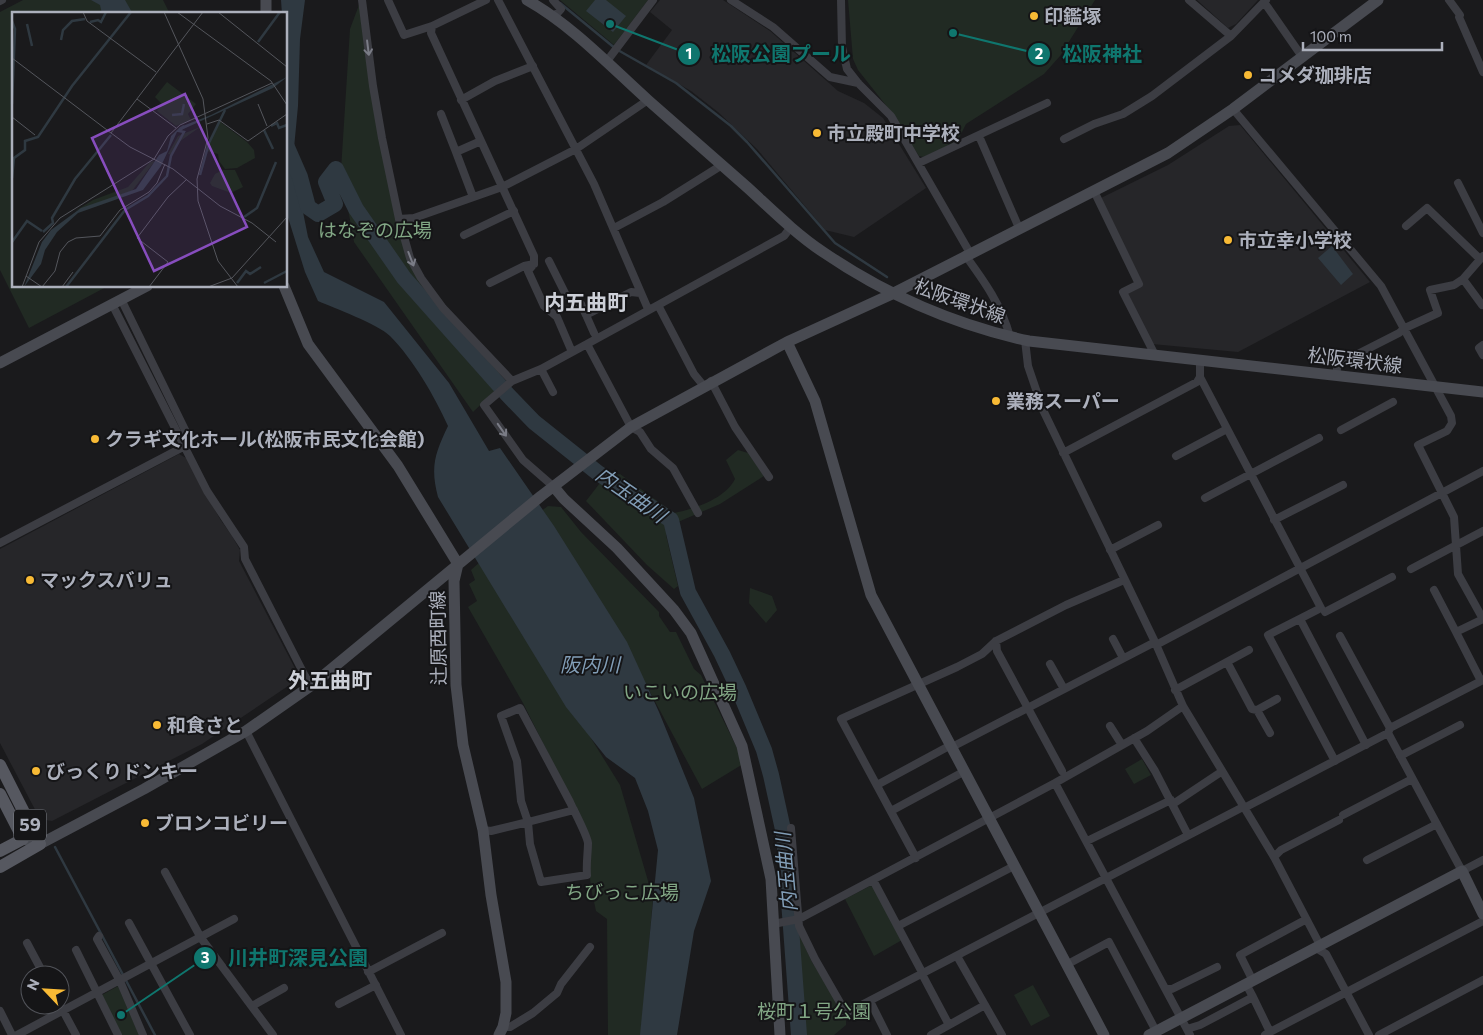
<svg xmlns="http://www.w3.org/2000/svg" width="1483" height="1035" font-family="Commissioner,'Noto Sans JP',sans-serif">
<rect width="100%" height="100%" fill="#1a1a1c"/>
<path fill="#262629" d="M 660,0 L 723,0 L 770,31 L 838,91 L 864,103 L 883,118 L 926,188 L 854,237 L 825,230 L 757,149 L 718,112 L 691,91 L 646,65 L 672,30 L 650,12 Z
M 1197,0 L 1258,0 L 1236,24 L 1228,28 Z
M 1240,125 L 1370,282 L 1238,352 L 1152,344 L 1127,294 L 1143,284 L 1101,198 L 1168,165 L 1229,126 Z
M 179,454 L 186,458 L 220,519 L 232,536 L 240,550 L 239,561 L 300,678 L 202,744 L 52,821 L 40,819 L 0,743 L 0,549 Z"/>
<path fill="#212a23" d="M 23,0 L 163,0 L 170,14 L 14,14 L 14,286 L 108,286 L 29,328 L 0,270 L 0,12 Z
M 560,0 L 648,0 L 614,45 Z
M 848,0 L 1095,0 L 1060,56 L 1044,74 L 966,124 L 957,142 L 923,157 L 919,156 L 892,113 L 858,70 L 853,59 Z
M 359,5 L 370,84 L 407,258 L 504,379 L 503,383 L 473,412 L 354,242 L 341,170 L 350,29 Z
M 738,450 L 748,453 L 764,476 L 720,504 L 671,525 L 666,535 L 678,586 L 674,589 L 647,565 L 586,501 L 600,483 L 592,471 L 598,465 L 610,476 L 620,474 L 674,513 C 694,509 725,499 735,479 L 726,460 Z
M 548,506 L 561,507 L 581,532 L 659,612 L 659,616 L 670,632 L 676,632 L 694,669 L 701,675 L 737,748 L 743,764 L 702,789 L 620,636 L 540,512 Z
M 481,561 L 620,785 L 653,898 L 641,1035 L 608,1035 L 607,919 L 596,911 C 594,900 590,888 590,876 C 589,862 592,850 590,837 L 523,703 L 468,607 L 477,601 L 469,584 L 475,580 L 471,570 Z
M 750,588 L 772,596 L 777,610 L 766,623 L 749,603 Z
M 1142,759 L 1151,775 L 1134,784 L 1125,769 Z
M 870,886 L 874,887 L 902,940 L 874,956 L 845,899 Z
M 796,928 L 812,962 L 846,1017 L 846,1025 L 834,1035 L 792,1035 L 792,992 L 789,972 L 787,929 Z
M 1033,985 L 1050,1016 L 1031,1026 L 1014,995 Z
M 118,986 L 139,1035 L 121,1035 L 102,995 Z"/>
<path fill="#2f3941" d="M 91,0 L 125,0 L 133,14 L 102,14 L 100,5 Z
M 281,0 L 305,0 L 300,39 L 298,106 L 294,148 L 297,182 L 308,237 L 324,272 L 384,302 L 449,383 L 489,451 L 500,448 L 554,526 L 627,642 L 659,712 L 694,798 L 711,881 L 694,931 L 677,1035 L 640,1035 L 658,850 L 648,811 L 635,778 L 606,757 L 566,707 L 438,497 C 430,467 435,453 448,426 C 435,397 413,359 390,336 C 378,324 334,308 318,301 L 305,272 L 286,211 L 286,14 L 282,14 Z
M 595,0 L 606,0 L 626,16 L 613,32 L 586,11 Z
M 1332,246 L 1353,274 L 1341,285 L 1318,258 Z"/>
<g fill="none" stroke-linecap="round" stroke-linejoin="round">
<path stroke="#2f3941" stroke-width="2.5" d="M 560,3 L 616,49 L 676,83 L 731,126 L 747,142 L 835,243 L 887,277
M 55,847 L 155,1035"/>
<path stroke="#2f3941" stroke-width="16" d="M 286,145 L 300,177 L 308,207 L 318,214 L 335,204 L 326,182 L 336,169 L 356,209 L 404,278 L 507,394 L 534,422 L 598,473 L 671,520 L 688,592 L 722,654 L 739,690 L 764,750 L 771,775 L 784,834 L 799,1035"/>
<path stroke="#3c3d43" stroke-width="8" d="M 362,0 L 373,86 L 382,138 L 399,219 L 410,258 L 421,278 L 443,308 L 512,381
M 388,0 L 404,35 L 432,26 L 431,33 L 481,141
M 498,0 L 594,184 L 648,309
M 553,0 L 561,9 L 553,18
M 731,0 L 773,27 L 830,77 L 858,83
M 841,0 L 842,47 L 847,69 L 858,83 L 891,116 L 970,253
M 1189,0 L 1231,36
M 1449,0 L 1460,15 L 1459,17 L 1483,72
M 0,1 L 2,0
M 1264,2 L 1303,58
M 432,26 L 486,0
M 607,61 L 653,0
M 461,100 L 495,81 L 533,66
M 1233,109 L 1381,286 L 1451,416 L 1452,423 L 1447,431 L 1418,445 L 1454,517 L 1458,574 L 1483,619
M 441,114 L 456,152
M 979,136 L 1019,228
M 1064,139 L 1094,124 L 1123,114 L 1152,96 L 1231,36 L 1266,0
M 919,163 L 1047,103
M 1458,183 L 1483,233
M 1094,191 L 1139,284 L 1123,292 L 1155,355
M 473,197 L 456,152 L 481,141 L 534,256 L 534,264 L 528,271 L 544,306 L 557,317 L 572,352
M 399,219 L 414,218 L 502,187 L 576,149 L 648,100
M 1406,226 L 1427,208 L 1480,259
M 614,228 L 663,202 L 722,165
M 464,235 L 514,211
M 965,255 C 984,281 1002,306 1010,337
M 549,261 L 566,295 L 581,304 L 586,315 L 631,292 L 640,293
M 490,283 L 524,266 L 534,264
M 121,299 L 189,438
M 112,304 L 207,491 L 244,547 L 245,559 L 305,676 L 312,685
M 658,305 L 694,374 L 703,385
M 1482,305 L 1463,279 L 1483,256
M 586,315 L 594,333
M 1025,340 L 1028,366 L 1043,410 L 1155,642 L 1183,706 L 1274,857 L 1320,945
M 587,344 L 784,236 L 791,227
M 1483,345 L 1479,348 L 1483,355
M 1200,362 L 1200,377 L 1321,608 L 1268,635 L 1335,761
M 541,369 L 553,392
M 1336,374 L 1338,364 L 1399,333 L 1405,328 L 1438,313 L 1430,290 L 1454,285 L 1463,279
M 711,381 L 735,427 L 769,477
M 1341,430 L 1393,402
M 1063,453 L 1197,382 L 1200,377
M 1176,456 L 1227,429
M 554,487 L 523,460 L 484,405 L 512,381 L 541,369 L 587,344 L 631,427 L 640,432 L 651,449 L 673,468 L 698,513
M 1205,498 L 1319,438
M 1274,520 L 1343,485
M 0,543 L 185,446
M 1110,550 L 1158,525
M 1411,569 L 1483,531
M 1434,590 L 1456,632
M 1325,612 L 1392,577
M 1300,619 L 1366,745
M 1340,636 L 1390,728
M 1113,639 L 1123,658
M 996,641 L 997,651 L 1062,771
M 1156,645 L 1483,471
M 1227,662 L 1252,709 L 1257,710 L 1277,699
M 1050,664 L 1064,689
M 1481,681 L 1456,632 L 1483,619
M 1175,690 L 1249,650
M 1257,710 L 1270,733
M 1110,726 L 1122,745
M 246,731 L 401,1035
M 1388,733 L 1462,871 L 1483,860
M 1134,738 L 1155,771 L 1188,835
M 952,747 L 1155,642
M 1400,756 L 1460,725
M 1055,783 L 1190,1035
M 877,785 L 951,745
M 1173,804 L 1221,772
M 1244,808 L 1388,733 L 1390,728 L 1483,680
M 891,811 L 965,771
M 1343,815 L 1412,779
M 791,828 L 799,926 L 815,959 L 846,1013 L 1243,807
M 483,830 L 491,831 L 528,822 L 530,844 L 541,882 L 587,875 C 586,864 588,852 588,843 C 587,835 574,811 570,802 L 520,708 L 501,716 L 517,761 L 521,801 L 528,822 L 574,810
M 1087,841 L 1171,800
M 1274,857 L 1281,850 L 1339,820
M 916,858 L 841,719 L 957,667 L 982,654 L 996,641 L 1066,605 L 1124,580
M 1367,860 L 1437,824
M 165,872 L 201,938 L 273,1035
M 873,880 L 923,974
M 129,923 L 190,1035
M 773,924 L 799,919 L 1055,783 L 1147,731 L 1183,706
M 898,926 L 1014,866
M 99,936 L 97,939 L 120,981 L 143,1035
M 27,943 L 44,975
M 1316,948 L 1326,954 L 1369,1035
M 76,950 L 118,1035
M 957,956 L 1002,1035
M 1066,965 L 1109,942 L 1156,1031
M 368,972 L 442,933
M 922,974 L 949,1025
M 1253,981 L 1240,955 L 1305,920
M 1166,989 L 1172,989 L 1217,967
M 1253,997 L 1270,1032 L 1265,1035
M 870,1001 L 887,1035
M 339,1004 L 376,985
M 60,1005 L 76,1035
M 252,1006 L 284,988
M 0,1011 L 12,1035
M 503,1027 L 510,1027 L 533,1013 L 557,993 L 561,984 L 590,947
M 1187,1029 L 1200,1025 L 1253,997 L 1246,984
M 1270,1032 L 1483,921
M 17,1035 L 234,919
M 931,1035 L 985,1005
M 1379,1035 L 1483,980"/>
<path stroke="#484a51" stroke-width="11" d="M 527,0 C 573,26 610,66 649,101 C 682,130 715,159 748,188 C 772,210 796,234 823,252 C 886,295 955,325 1029,341 L 1483,392
M 266,14 L 266,0
M 284,286 L 308,344 L 398,466 L 458,564 L 454,581 L 456,685 L 463,745 L 483,830 L 491,895 L 506,982 L 506,1013 L 503,1027 L 499,1035
M 787,342 L 815,401 L 871,595 L 1104,1035
M 0,363 L 147,286
M 554,487 L 564,499 L 617,548 L 674,610 L 691,633 L 742,746 L 771,879 L 780,1035
M 23,839 L 40,844 L 144,789 L 246,731 L 312,685 L 541,496 L 631,427 L 787,342 L 892,294 L 1168,153 L 1233,109 L 1378,0
M 1149,1035 L 1462,871 L 1483,914"/>
<path stroke="#565860" stroke-width="12" d="M 0,765 L 40,844 L 0,867
M 0,794 L 23,839 L 0,851"/>
</g>
<defs><path id="oneway-shaft" d="M-6 0H5M1.5-3L5.5 0L1.5 3" fill="none" stroke-width="1.6" stroke-linecap="round" stroke-linejoin="round" transform="scale(1.25)"/></defs>
<g stroke="#7a7c86">
<use href="#oneway-shaft" transform="translate(368 48) rotate(83)"/>
<use href="#oneway-shaft" transform="translate(411 259) rotate(69)"/>
<use href="#oneway-shaft" transform="translate(502 430) rotate(55)"/>
</g>
<g fill="#f8ba35" stroke="#151517" stroke-width="2">
<circle cx="1034" cy="16" r="5"/>
<circle cx="1248" cy="75" r="5"/>
<circle cx="817" cy="133" r="5"/>
<circle cx="1228" cy="240" r="5"/>
<circle cx="996" cy="401" r="5"/>
<circle cx="95" cy="439" r="5"/>
<circle cx="30" cy="580" r="5"/>
<circle cx="157" cy="725" r="5"/>
<circle cx="36" cy="771" r="5"/>
<circle cx="145" cy="823" r="5"/>
</g>
<g text-anchor="middle" stroke-width="4" stroke-linejoin="round" paint-order="stroke">
<rect fill="#151517" stroke="#7f828a" stroke-width="1" x="14" y="809.5" width="32" height="31" rx="4"/>
<g font-size="18" font-weight="bold" fill="#acb0bc">
<text x="30" y="831">59</text>
</g>
<g font-size="19" font-weight="bold" fill="#acb0bc" stroke="#151517" text-anchor="start">
<text x="1044" y="23">印鑑塚</text>
<text x="1258" y="82">コメダ珈琲店</text>
<text x="827" y="140">市立殿町中学校</text>
<text x="1238" y="247">市立幸小学校</text>
<text x="1006" y="408">業務スーパー</text>
<text x="105" y="446">クラギ文化ホール(松阪市民文化会館)</text>
<text x="40" y="587">マックスバリュ</text>
<text x="167" y="732">和食さと</text>
<text x="46" y="778">びっくりドンキー</text>
<text x="155" y="830">ブロンコビリー</text>
</g>
<g font-size="19" fill="#82a785" stroke="#151517">
<text x="375" y="237">はなぞの広場</text>
<text x="680" y="699">いこいの広場</text>
<text x="622" y="899">ちびっこ広場</text>
<text x="814" y="1018">桜町１号公園</text>
</g>
<g font-size="19" fill="#acb0bc" stroke="#151517">
<text transform="translate(960 301) rotate(20)" y="7">松阪環状線</text>
<text transform="translate(1355 360) rotate(7)" y="7">松阪環状線</text>
<text transform="translate(438 638) rotate(-91)" y="7">辻原西町線</text>
</g>
<g font-size="20" font-style="italic" fill="#829eb7" stroke="#151517">
<text transform="translate(631 495) rotate(35)" y="7">内玉曲川</text>
<text x="590" y="672">阪内川</text>
<text transform="translate(786 872) rotate(-95)" y="7">内玉曲川</text>
</g>
<g font-size="21" font-weight="bold" fill="#cdd0d8" stroke="#151517">
<text x="586" y="310">内五曲町</text>
<text x="330" y="688">外五曲町</text>
</g>
</g>
<g transform="translate(12 12)">
<rect width="275" height="275" fill="#1a1a1c"/>
<path d="M 155,70 L 184,92 L 176,102 L 179,108 L 164,114 L 145,99 L 150,92 L 143,85 ZM 207,109 L 235,130 L 242,138 L 243,146 L 225,156 L 213,157 L 207,149 L 206,142 L 195,139 ZM 188,115 L 167,130 L 160,143 L 156,142 L 166,124 ZM 143,149 L 120,179 L 63,199 L 81,188 L 116,175 L 138,150 ZM 211,158 L 223,158 L 231,175 L 219,181 L 200,174 L 198,171 L 203,162 Z" fill="#212a23"/>
<path d="M 275,65 L 261,76 L 165,120 L 149,154 L 131,178 L 66,201 L 45,220 L 33,238 L 29,252 L 12,275 L 30,230 L 39,218 L 69,196 L 124,177 L 147,143 L 155,139 L 159,124 L 168,115 L 199,103 Z" fill="#2f3941"/>
<path fill="none" stroke="#2f3941" stroke-width="2.5" d="M 0,9 L 3,17 L 0,92M 78,10 L 86,8 L 89,10 L 94,0M 15,12 L 20,34M 49,28 L 51,18 L 60,9 L 73,7M 246,30 L 268,0M 160,103 L 170,102 L 172,92M 259,114 L 265,111 L 267,116 L 275,113M 252,118 L 261,137M 188,163 L 197,131 L 213,98M 0,166 L 2,146 L 13,138 L 13,129 L 26,125 L 60,74 L 119,0M 232,205 L 245,196 L 264,150M 31,220 L 41,211 L 40,206 L 63,167 L 99,123M 0,230 L 15,209 L 30,219M 225,271 L 234,259 L 238,262 L 249,255M 252,271 L 275,259M 54,275 L 113,198 L 136,184 L 155,164 L 159,144 L 172,120 L 167,119 L 172,114"/>
<path fill="none" stroke="#54565c" stroke-width="1" d="M 71,0 L 75,9 L 144,60M 152,0 L 191,87 L 196,126 L 185,167 L 186,189 L 206,249 L 226,275M 165,0 L 259,69 L 275,93M 206,0 L 275,55M 0,46 L 99,121 L 191,0M 125,87 L 164,116M 246,92 L 255,114M 0,105 L 23,123M 195,112 L 207,108 L 236,129 L 275,102M 99,121 L 118,135 L 161,157 L 208,194 L 240,211 L 264,230M 14,264 L 30,275M 10,275 L 27,230 L 48,206 L 142,147 L 156,124 L 168,113 L 260,71M 30,275 L 43,259 L 48,240 L 56,230 L 64,226 L 88,224 L 108,198 L 137,180 L 145,171 L 153,152M 50,275 L 61,260M 137,275 L 156,250 L 125,226 L 156,185 L 175,167M 196,275 L 220,266 L 275,205"/>
<path fill="#874dbe" fill-opacity="0.15" stroke="#874dbe" stroke-width="2.5" d="M 173,82 L 235,215 L 142,259 L 80,126 Z"/>
<rect width="275" height="275" fill="none" stroke="#acb0bc" stroke-width="2.5"/>
</g>
<path fill="none" stroke="#0f766e" stroke-width="2" d="M610 24L689 54M953 33L1039 54M121 1015L205 958"/>
<g fill="#0f766e" stroke="#151517" stroke-width="2">
<circle cx="610" cy="24" r="5"/>
<circle cx="953" cy="33" r="5"/>
<circle cx="121" cy="1015" r="5"/>
<circle cx="689" cy="54" r="12"/>
<circle cx="1039" cy="54" r="12"/>
<circle cx="205" cy="958" r="12"/>
</g>
<g font-size="15" text-anchor="middle" font-weight="bold" fill="#fff">
<text x="689" y="59">1</text>
<text x="1039" y="59">2</text>
<text x="205" y="963">3</text>
</g>
<g font-size="20" text-anchor="middle" font-weight="bold" fill="#0f766e" stroke="#151517" stroke-width="4" stroke-linejoin="round" paint-order="stroke">
<text x="781" y="61">松阪公園プール</text>
<text x="1102" y="61">松阪神社</text>
<text x="298" y="965">川井町深見公園</text>
</g>
<g transform="translate(45 990) rotate(295)"><circle r="24" fill="#151517" stroke="#515359"/>
<path d="M0-4L9 19L0 12L-9 19Z" fill="#f8ba35"/>
<text y="-8" font-size="14" font-weight="bold" text-anchor="middle" fill="#acb0bc">N</text>
</g>
<path d="M1303 42v8h139v-8" fill="none" stroke="#acb0bc" stroke-width="2.5"/>
<text x="1310" y="42" font-size="15" fill="#acb0bc" stroke="#151517" stroke-width="4" paint-order="stroke">100 m</text>
</svg>
